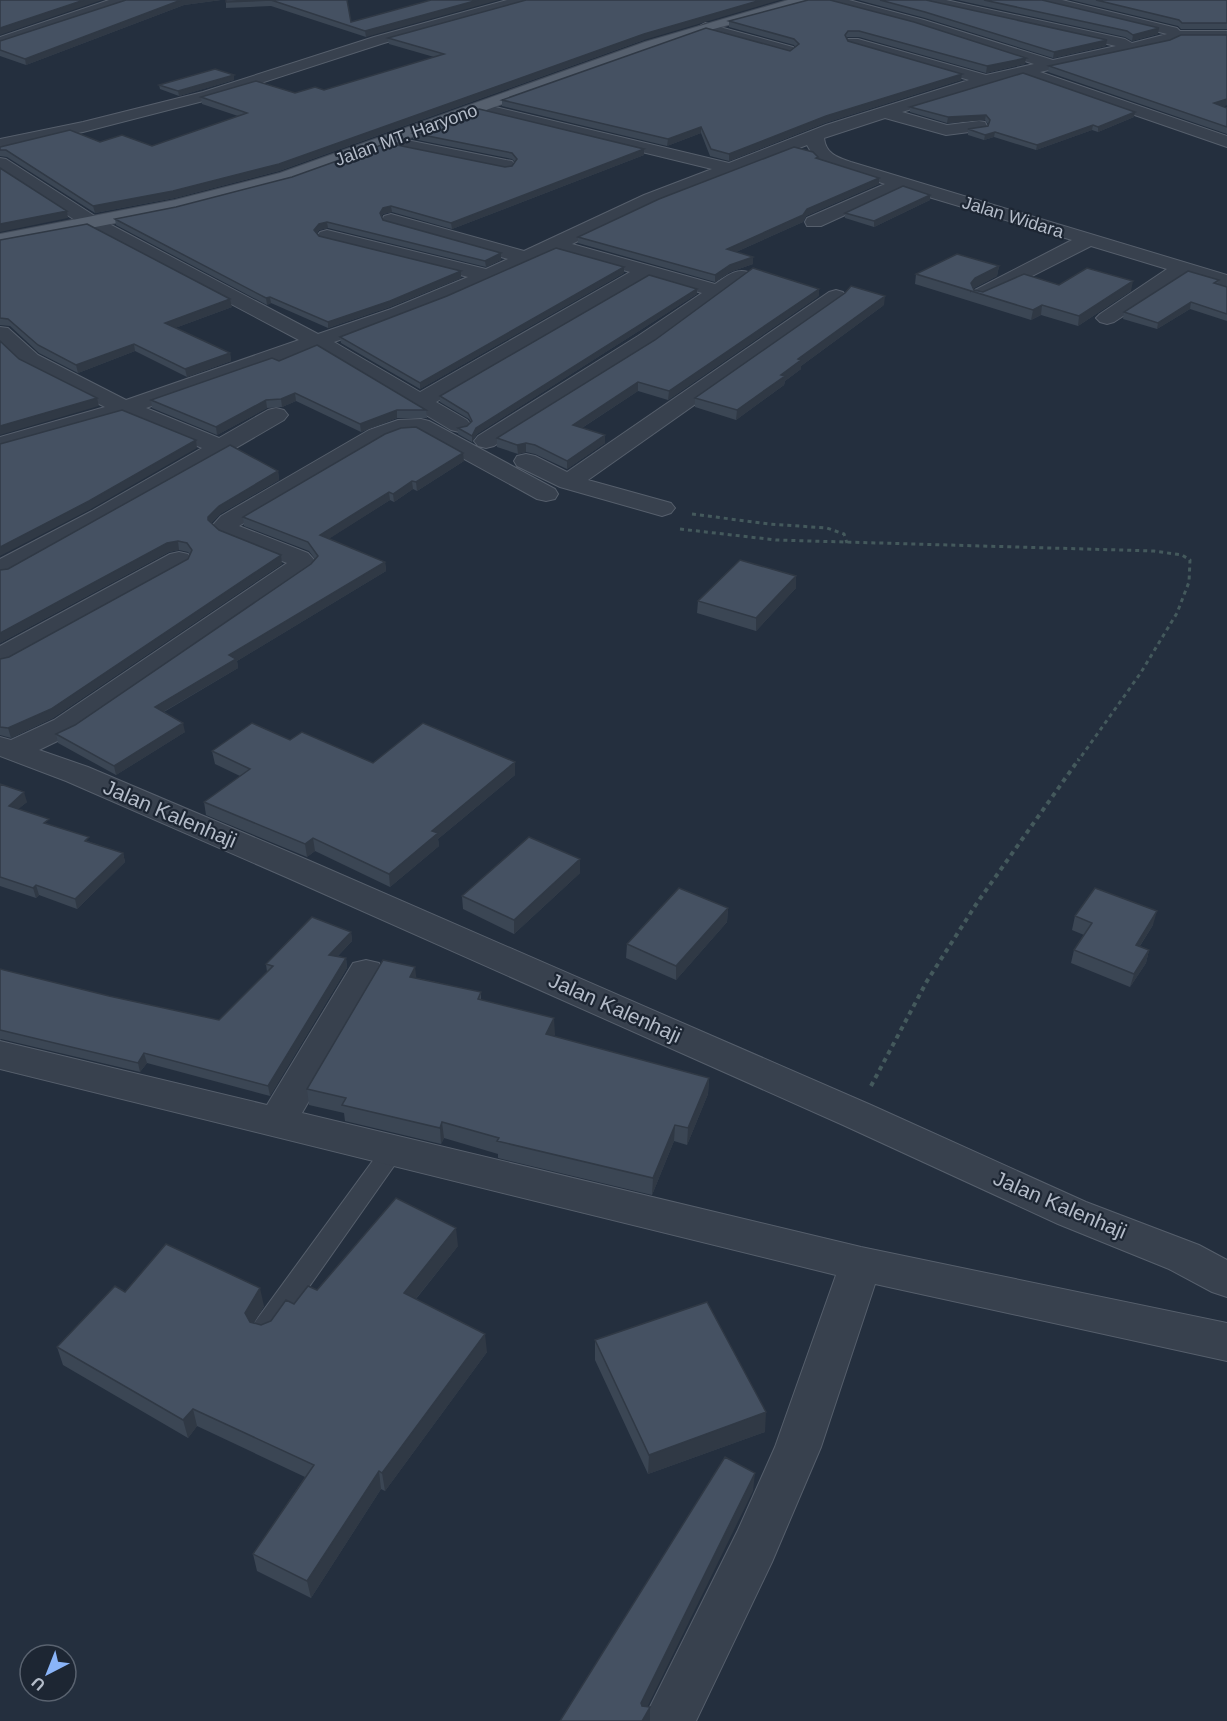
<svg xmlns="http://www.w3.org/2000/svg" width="1227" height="1721" font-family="Arial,sans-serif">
<rect width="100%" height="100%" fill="#242f3e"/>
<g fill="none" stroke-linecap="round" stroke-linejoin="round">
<defs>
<path id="lane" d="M 393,1141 L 401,1144 L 405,1150 L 401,1156 L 273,1338 L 264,1341 L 255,1338 L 251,1330 L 255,1322 L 385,1144 Z"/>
<path id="street" d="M 109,0 L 130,0 L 128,3 L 0,46 L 0,37 Z
M 507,0 L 530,0 L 528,3 L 384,43 L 215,98 L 83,132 L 0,149 L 0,139 L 83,122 L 203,92 L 374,37 Z
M 826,0 L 849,0 L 924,20 L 1053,60 L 1116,46 L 927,4 L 920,0 L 946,0 L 1125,39 L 1132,43 L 1167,34 L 1040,3 L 1038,0 L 1062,0 L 1177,28 L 1180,31 L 1227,31 L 1227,39 L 1179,39 L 1168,44 L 1040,72 L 1227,136 L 1227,147 L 1022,76 L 902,112 L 947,125 L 979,121 L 985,122 L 987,126 L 985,130 L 946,135 L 885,118 L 824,138 C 826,154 837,157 851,162 L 1227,275 L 1227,287 L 1186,275 L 1114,322 L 1107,324 L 1100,322 L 1096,318 L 1100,314 L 1167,269 L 1091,246 L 989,298 L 982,300 L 975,298 L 972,294 L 975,290 L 1072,240 L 902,189 L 821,226 L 807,226 L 805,222 L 807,218 L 885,184 L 821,163 L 814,157 L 807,145 L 658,203 L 572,244 L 715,284 C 726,277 735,268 748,272 L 751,276 L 654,346 L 494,446 L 486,448 L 478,446 L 474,441 L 478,436 L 638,336 L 702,293 L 649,278 L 436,402 L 467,420 L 471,425 L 467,430 L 459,432 L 451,430 L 315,349 L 146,408 L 219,438 L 268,410 L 276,408 L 284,410 L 288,415 L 284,420 L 110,521 L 9,576 L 0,578 L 0,559 L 92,511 L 202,448 L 124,416 L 0,451 L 0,437 L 105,407 L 22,365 L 0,344 L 0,327 L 8,328 L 38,355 L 126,400 L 299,340 L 84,226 L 0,171 L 0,158 L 6,159 L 98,218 L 318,334 L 391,309 L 468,277 L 320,240 L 317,236 L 320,232 L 327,230 L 486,269 L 508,259 L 384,224 L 382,220 L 384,216 L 391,214 L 524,251 L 644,195 L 712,169 L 473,111 L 471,108 L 473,105 L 479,103 L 729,163 L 826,125 L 969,80 L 848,45 L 846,42 L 848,39 L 858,39 L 986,75 L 1034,64 L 914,26 L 828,3 ZM 556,251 L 630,272 L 420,392 L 334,342 C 410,316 483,286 556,251 Z
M 705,23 L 793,47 L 796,50 L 788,55 L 700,30 L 698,27 Z
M 387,136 L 506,160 L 512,161 L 515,165 L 512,169 L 506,170 L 381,145 L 378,141 L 381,137 Z
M 836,290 L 843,292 L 846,296 L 843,300 L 588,480 L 671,503 L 675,508 L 671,513 L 662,516 L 560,487 L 517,466 L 514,461 L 517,456 L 526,454 L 535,456 L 567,472 L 829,292 Z
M 421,419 L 429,421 L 555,489 L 558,494 L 555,499 L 546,501 L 537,499 L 417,433 L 401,434 L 385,440 L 239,526 L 308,553 L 317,563 L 311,571 L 76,732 L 39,750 L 88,767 L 310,861 L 871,1105 L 1086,1202 L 1199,1245 L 1227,1260 L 1227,1297 L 1212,1292 L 1169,1269 L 1058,1224 L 843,1125 L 286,877 L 66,781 L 0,756 L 0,737 L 11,740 L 54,720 L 287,563 L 221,537 L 211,527 L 221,516 L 369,430 L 398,420 Z
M 179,552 L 188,554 L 192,560 L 188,566 L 10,664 L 0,667 L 0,646 L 170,554 Z
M 366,960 L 379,963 L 384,972 L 302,1113 L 861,1247 L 1227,1323 L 1227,1361 L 875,1284 L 821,1447 L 772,1562 L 696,1721 L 643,1721 L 738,1530 L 775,1447 L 836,1275 L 0,1069 L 0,1041 L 267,1105 L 353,963 Z"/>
<path id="primary" d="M 788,0 L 811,0 L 809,3 L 710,30 L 655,48 L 292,181 L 176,211 L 0,246 L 0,234 L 175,200 L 280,173 L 645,42 Z"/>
</defs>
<use href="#lane" stroke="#565f6c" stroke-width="2"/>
<use href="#street" stroke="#565f6c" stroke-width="2"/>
<use href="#primary" stroke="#414a57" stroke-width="2"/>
<path stroke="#44595c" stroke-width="3" stroke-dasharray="4 4" stroke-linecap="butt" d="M 692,514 L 769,524 L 827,528 L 844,534 L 847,543
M 680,529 L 776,540 L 1154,551 L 1182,555 L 1190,560 L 1189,582 L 1177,613 L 1140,674 L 1078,761"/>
<path stroke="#44595c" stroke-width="4" stroke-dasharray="4.5 4.5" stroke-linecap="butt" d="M 871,1086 L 927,981 L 977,903 L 1079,759"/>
<use href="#lane" fill="#38414e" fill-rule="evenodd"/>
<use href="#street" fill="#38414e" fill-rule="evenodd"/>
<use href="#primary" fill="#56606e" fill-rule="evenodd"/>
</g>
<path fill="#3b4654" d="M 126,0 L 221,0 L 184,5 L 26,65 L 0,56 L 0,41 Z
M 226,0 L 347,0 L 351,22 L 431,0 L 366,37 L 271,6 L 226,8 Z
M 808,0 L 1025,64 L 986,73 L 859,37 L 848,37 L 846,38 L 848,41 L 962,74 L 961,80 L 825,123 L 729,161 L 710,156 L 701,133 L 667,146 L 502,106 L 502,100 L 790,51 L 795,47 L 794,45 L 729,27 L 729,21 Z
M 858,0 L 926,0 L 1106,46 L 1053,58 L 925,18 Z
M 957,0 L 1042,0 L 1158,34 L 1132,41 L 1125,37 Z
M 1071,0 L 1227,0 L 1227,29 L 1181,29 L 1178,26 Z
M 1227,35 L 1227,105 L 1223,106 L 1227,108 L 1227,134 L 1048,72 L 1049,66 Z
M 388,38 L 644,40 L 279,171 L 175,198 L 95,213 L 7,157 L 0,156 L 0,147 L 100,142 L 152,146 L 238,116 L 202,104 L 201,97 L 295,93 L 324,90 L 434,57 L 389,44 Z
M 234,80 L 179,96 L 160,89 L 159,85 Z
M 910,107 L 1134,117 L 1098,132 L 1092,130 L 1036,150 L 994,137 L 984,140 L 968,135 L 968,129 L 988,126 L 988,124 L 985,120 L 947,123 L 910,112 Z
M 413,133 L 644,155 L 452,229 L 392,212 L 383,214 L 381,217 L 383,220 L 501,253 L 501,260 L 486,267 L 328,228 L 319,230 L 317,233 L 319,236 L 461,271 L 461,278 L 390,307 L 328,328 L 271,303 L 267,305 L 116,225 L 115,219 L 512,166 L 515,162 L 512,159 L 413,139 Z
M 818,159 L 879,184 L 806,216 L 803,222 L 736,252 L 753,264 L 730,272 L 715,282 L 578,243 L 578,237 Z
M 930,195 L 930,200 L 874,227 L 845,218 L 845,213 Z
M 0,240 L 232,307 L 175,328 L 230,353 L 231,361 L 187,377 L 135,351 L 78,373 L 39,353 L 10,326 L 0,325 Z
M 999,266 L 997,276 L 974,288 L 974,290 L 983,292 L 1059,285 L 1131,291 L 1078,326 L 1041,315 L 1031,320 L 915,284 L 916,274 Z
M 624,273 L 420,389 L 341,343 L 340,337 Z
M 1219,280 L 1218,284 L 1227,287 L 1227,321 L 1190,309 L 1157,329 L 1123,319 L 1124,312 Z
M 697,289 L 697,294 L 477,434 L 472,442 L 458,434 L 458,428 L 467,426 L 471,422 L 469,419 L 440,402 L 440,396 Z
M 819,296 L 668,400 L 638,391 L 582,428 L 605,443 L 567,469 L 535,454 L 526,452 L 518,454 L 497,447 L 497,438 Z
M 884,305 L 801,366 L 801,369 L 785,381 L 784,385 L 736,420 L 695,407 L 695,398 Z
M 279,361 L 426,410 L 427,418 L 397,418 L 361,432 L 296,401 L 282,407 L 267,408 L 217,435 L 152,408 L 151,400 Z
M 464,461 L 417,491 L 413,489 L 394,502 L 390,500 L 328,539 L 385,562 L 386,571 L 237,661 L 238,668 L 164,712 L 185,732 L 116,775 L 58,743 L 56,734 L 75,725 L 311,564 L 315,559 L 309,551 L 244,526 L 243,517 Z
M 278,471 L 279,480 L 220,514 L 211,523 L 219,530 L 282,564 L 53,718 L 11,738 L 0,735 L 0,659 L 9,657 L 188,559 L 190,554 L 188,552 L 179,550 L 169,552 L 0,643 L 0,570 L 8,569 Z
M 796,576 L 796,588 L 756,631 L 697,613 L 698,601 Z
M 290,740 L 373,763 L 515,775 L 438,839 L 439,846 L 390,887 L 315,851 L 307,857 L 206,815 L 204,802 L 240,776 L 215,764 L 212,751 Z
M 0,784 L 27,802 L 18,809 L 50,825 L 90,842 L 123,853 L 125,862 L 77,909 L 39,895 L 36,898 L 0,886 Z
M 580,859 L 580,873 L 514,934 L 463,909 L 462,896 Z
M 728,908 L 727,922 L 676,980 L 626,958 L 627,944 Z
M 1075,916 L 1153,925 L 1140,946 L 1149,950 L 1146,963 L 1130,987 L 1071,963 L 1074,950 L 1084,935 L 1072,930 Z
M 351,932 L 352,941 L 338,956 L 346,958 L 347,968 L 270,1096 L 147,1063 L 140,1072 L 1,1039 L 0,1040 L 0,969 L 109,996 L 219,1020 L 267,972 L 266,964 Z
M 417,978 L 481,992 L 481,1000 L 555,1034 L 554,1036 L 709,1078 L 708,1094 L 687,1145 L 674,1141 L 652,1195 L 498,1158 L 498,1154 L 444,1138 L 441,1144 L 345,1121 L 344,1113 L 309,1105 L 307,1089 Z
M 458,1246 L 416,1299 L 487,1352 L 385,1491 L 381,1489 L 311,1598 L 257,1571 L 253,1554 L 305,1477 L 197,1426 L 188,1438 L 63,1365 L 57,1347 L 125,1292 L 264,1306 L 254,1323 L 261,1325 L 271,1321 L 294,1304 L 317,1290 Z
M 595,1340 L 765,1432 L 648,1474 L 595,1360 Z"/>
<path fill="#303945" d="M 84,0 L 102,0 L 0,35 L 0,28 Z
M 181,0 L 221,0 L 184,5 L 26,65 L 25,59 Z
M 478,0 L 499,0 L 366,37 L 365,31 Z
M 761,0 L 780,0 L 644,40 L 279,171 L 175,198 L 95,213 L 93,206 L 644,34 Z
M 1159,28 L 1158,34 L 1132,41 L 1133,35 Z
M 1107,40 L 1106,46 L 1053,58 L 1054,52 Z
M 1026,58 L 1025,64 L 986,73 L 987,66 Z
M 962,74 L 961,80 L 825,123 L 729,161 L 729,154 L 826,116 Z
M 234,75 L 234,80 L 179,96 L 178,91 Z
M 1227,99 L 1227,105 L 1213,110 L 1214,103 Z
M 1135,112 L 1134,117 L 1098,132 L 1098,127 Z
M 986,115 L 985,120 L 947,123 L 948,117 Z
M 1093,125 L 1092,130 L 1036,150 L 1037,145 Z
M 701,127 L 701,133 L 667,146 L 668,139 Z
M 995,132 L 994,137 L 984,140 L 985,135 Z
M 644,149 L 644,155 L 452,229 L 451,223 Z
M 879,178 L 879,184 L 806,216 L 803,222 L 727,256 L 727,249 L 807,209 Z
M 930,195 L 930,200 L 874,227 L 874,221 Z
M 391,206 L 392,212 L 383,214 L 380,219 L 380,213 L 383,208 Z
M 67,211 L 68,218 L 0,232 L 0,224 Z
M 327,222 L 328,228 L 319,230 L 315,236 L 314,230 L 319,224 Z
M 501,253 L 501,260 L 486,267 L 485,261 Z
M 753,257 L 753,264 L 730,272 L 715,282 L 715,275 L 730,265 Z
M 999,266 L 997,276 L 974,288 L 970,293 L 971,283 L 975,278 Z
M 624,267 L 624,273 L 420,389 L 420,383 Z
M 461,271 L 461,278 L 390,307 L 328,328 L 328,322 Z
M 1133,281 L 1131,291 L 1078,326 L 1079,316 Z
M 697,289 L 697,294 L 477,434 L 472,442 L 472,436 L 476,428 Z
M 819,289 L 819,296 L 668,400 L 669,391 Z
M 885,296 L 884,305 L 801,366 L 801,369 L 785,381 L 784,385 L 736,420 L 737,410 L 781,375 L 798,359 Z
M 270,297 L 271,303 L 267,305 L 266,298 Z
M 230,299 L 232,307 L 167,331 L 165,323 Z
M 1191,302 L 1190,309 L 1157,329 L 1158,323 Z
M 1042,305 L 1041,315 L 1031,320 L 1033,310 Z
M 134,344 L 135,351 L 78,373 L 76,365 Z
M 230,353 L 231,361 L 187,377 L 185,369 Z
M 638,382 L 638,391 L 574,433 L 573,425 Z
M 295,393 L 296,401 L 282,407 L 281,399 Z
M 97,398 L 99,406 L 0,435 L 0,426 Z
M 266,400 L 267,408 L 217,435 L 216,427 Z
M 397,410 L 397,418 L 361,432 L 360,424 Z
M 605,435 L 605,443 L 567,469 L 567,461 Z
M 196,440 L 197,448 L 91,509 L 0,556 L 0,547 Z
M 526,443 L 526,452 L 518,454 L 517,445 Z
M 463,453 L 464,461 L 417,491 L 416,482 Z
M 278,471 L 279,480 L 220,514 L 209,525 L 208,517 L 219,506 Z
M 412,481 L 413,489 L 394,502 L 393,494 Z
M 389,492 L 390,500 L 321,544 L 320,535 Z
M 178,541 L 179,550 L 169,552 L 0,643 L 0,633 L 167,543 Z
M 281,555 L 282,564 L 53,718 L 11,738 L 8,728 Z
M 385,562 L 386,571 L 237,661 L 238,668 L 156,716 L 155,707 L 229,655 Z
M 796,576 L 796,588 L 756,631 L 756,618 Z
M 183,723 L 185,732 L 116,775 L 114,766 Z
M 515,762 L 515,775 L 438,839 L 439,846 L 390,887 L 389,874 L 432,831 Z
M 24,792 L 27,802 L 11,815 L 9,806 Z
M 313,838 L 315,851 L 307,857 L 305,844 Z
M 123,853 L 125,862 L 77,909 L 75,899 Z
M 580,859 L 580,873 L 514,934 L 514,920 Z
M 36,885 L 39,895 L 36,898 L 33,888 Z
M 728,908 L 727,922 L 676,980 L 676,966 Z
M 1157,911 L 1153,925 L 1132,958 L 1136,945 Z
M 351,932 L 352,941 L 330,964 L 329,955 Z
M 1149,950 L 1146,963 L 1130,987 L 1134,974 Z
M 346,958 L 347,968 L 270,1096 L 268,1086 Z
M 415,967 L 417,983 L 410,977 Z
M 554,1018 L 555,1034 L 547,1050 L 546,1034 Z
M 144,1053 L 147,1063 L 140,1072 L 138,1063 Z
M 709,1078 L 708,1094 L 687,1145 L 688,1128 Z
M 442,1122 L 444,1138 L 441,1144 L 440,1128 Z
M 675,1125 L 674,1141 L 652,1195 L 653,1178 Z
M 456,1228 L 458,1246 L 406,1311 L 404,1293 Z
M 260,1288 L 264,1306 L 249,1331 L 245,1313 Z
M 485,1334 L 487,1352 L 385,1491 L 382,1473 Z
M 193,1409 L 197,1426 L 188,1438 L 183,1420 Z
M 766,1412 L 765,1432 L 648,1474 L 649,1455 Z
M 379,1471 L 381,1489 L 311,1598 L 307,1581 Z
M 755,1473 L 753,1491 L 641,1720 L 641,1703 Z
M 650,1707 L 650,1721 L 642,1721 Z"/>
<path fill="#455162" stroke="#303945" stroke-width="1.5" d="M 0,0 L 84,0 L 0,28 Z
M 126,0 L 181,0 L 25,59 L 0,50 L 0,41 Z
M 226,0 L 347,0 L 351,22 L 431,0 L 478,0 L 365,31 L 271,0 L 226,2 Z
M 526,0 L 761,0 L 644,34 L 279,164 L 173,191 L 93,206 L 6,150 L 0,150 L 0,147 L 70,130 L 100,142 L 122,135 L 152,146 L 247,113 L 201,97 L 256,81 L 295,93 L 315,87 L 324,90 L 444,54 L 388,38 Z
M 808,0 L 830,0 L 914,22 L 1026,58 L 987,66 L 859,31 L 848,31 L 845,35 L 848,41 L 962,74 L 826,116 L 729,154 L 711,149 L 701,127 L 668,139 L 502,100 L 706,28 L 790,51 L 799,44 L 794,39 L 729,21 Z
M 880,0 L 926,0 L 1107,40 L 1054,52 L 925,12 Z
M 984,0 L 1042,0 L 1159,28 L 1133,35 L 1127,31 Z
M 1096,0 L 1227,0 L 1227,23 L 1182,23 L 1179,20 Z
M 1181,35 L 1227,35 L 1227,99 L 1214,103 L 1227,108 L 1227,127 L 1049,66 L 1170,40 Z
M 215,69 L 234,75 L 178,91 L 159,85 Z
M 1023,73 L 1135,112 L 1098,127 L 1093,125 L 1037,145 L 995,132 L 985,135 L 968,129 L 988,126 L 990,120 L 986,115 L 948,117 L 910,107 Z
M 479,109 L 644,149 L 451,223 L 391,206 L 383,208 L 380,213 L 383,220 L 501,253 L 485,261 L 327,222 L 319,224 L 314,230 L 319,236 L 461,271 L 390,301 L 328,322 L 270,297 L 266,298 L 115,219 L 176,207 L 292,177 L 387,143 L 505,167 L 512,166 L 517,159 L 512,153 L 413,133 Z
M 794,147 L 813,152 L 818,157 L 816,158 L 879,178 L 807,209 L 803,215 L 727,249 L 753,257 L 730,265 L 715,275 L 578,237 L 659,199 Z
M 0,168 L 67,211 L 0,224 Z
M 903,186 L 930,195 L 874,221 L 845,213 Z
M 87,224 L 230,299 L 165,323 L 230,353 L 185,369 L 134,344 L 76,365 L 38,345 L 8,319 L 0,318 L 0,240 Z
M 556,248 L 624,267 L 420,383 L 340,337 L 447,296 Z
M 957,254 L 999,266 L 975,278 L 971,283 L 974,290 L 983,292 L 1024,274 L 1059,285 L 1087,268 L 1133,281 L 1079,316 L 1042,305 L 1033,310 L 916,274 Z
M 753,268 L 819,289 L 669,391 L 638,382 L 573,425 L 605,435 L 567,461 L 535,445 L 526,443 L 517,445 L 497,438 L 655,340 Z
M 1188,271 L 1219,280 L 1214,283 L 1227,287 L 1227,314 L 1191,302 L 1158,323 L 1124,312 Z
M 649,275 L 697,289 L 476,428 L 472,436 L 458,428 L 467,426 L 472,421 L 468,413 L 440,396 Z
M 851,286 L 885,296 L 798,359 L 801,360 L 781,375 L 785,376 L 737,410 L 695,398 L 845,293 Z
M 0,341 L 19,359 L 97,398 L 0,426 Z
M 317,345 L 426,410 L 397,410 L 360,424 L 295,393 L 281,399 L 266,400 L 216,427 L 151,400 L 272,358 L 279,361 Z
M 122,410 L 196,440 L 89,501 L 0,547 L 0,444 Z
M 416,427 L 463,453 L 416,482 L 412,481 L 393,494 L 389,492 L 320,535 L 385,562 L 229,655 L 236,659 L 155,707 L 183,723 L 114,766 L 56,734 L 75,725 L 311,564 L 318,556 L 308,542 L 243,517 L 385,434 L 401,428 Z
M 230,445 L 278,471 L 219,506 L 208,517 L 208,520 L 219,530 L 281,555 L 51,709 L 8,728 L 0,727 L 0,659 L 9,657 L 188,559 L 192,550 L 187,543 L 178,541 L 167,543 L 0,633 L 0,570 L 8,569 Z
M 740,560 L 796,576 L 756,618 L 698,601 Z
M 252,723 L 290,740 L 302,732 L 373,763 L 423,723 L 515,762 L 432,831 L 438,833 L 389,874 L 313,838 L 305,844 L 204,802 L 250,769 L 212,751 Z
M 0,784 L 24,792 L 9,806 L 49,819 L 44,823 L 89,837 L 85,841 L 123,853 L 75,899 L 36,885 L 33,888 L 0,877 Z
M 529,837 L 580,859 L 514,920 L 462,896 Z
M 679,888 L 728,908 L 676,966 L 627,944 Z
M 1095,888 L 1157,911 L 1136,945 L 1149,950 L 1134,974 L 1074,950 L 1092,923 L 1075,916 Z
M 312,917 L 351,932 L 329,955 L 346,958 L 268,1086 L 144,1053 L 138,1063 L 0,1030 L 0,969 L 109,996 L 219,1020 L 273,966 L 266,964 Z
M 383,960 L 415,967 L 410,977 L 481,992 L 478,999 L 554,1018 L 546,1034 L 709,1078 L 688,1128 L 675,1125 L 653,1178 L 497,1141 L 499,1138 L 442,1122 L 440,1128 L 342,1105 L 346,1098 L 307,1089 Z
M 396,1198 L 456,1228 L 404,1293 L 485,1334 L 382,1473 L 379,1471 L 307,1581 L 253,1554 L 314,1465 L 193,1409 L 183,1420 L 57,1347 L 115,1286 L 125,1292 L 166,1244 L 260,1288 L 245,1313 L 250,1322 L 261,1325 L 271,1321 L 286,1300 L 294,1304 L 308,1286 L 317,1290 Z
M 707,1302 L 766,1412 L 649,1455 L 595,1340 Z
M 725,1457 L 755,1473 L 641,1703 L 642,1706 L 650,1707 L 642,1721 L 560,1721 Z"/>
<g text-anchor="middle" stroke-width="4.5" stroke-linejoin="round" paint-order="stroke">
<g font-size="18" fill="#b4bcc9" stroke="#1d2633">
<text transform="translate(406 135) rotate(-20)" y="6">Jalan MT. Haryono</text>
<text transform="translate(1013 217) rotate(17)" y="6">Jalan Widara</text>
</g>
<g font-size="21" fill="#b4bcc9" stroke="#1d2633">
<text transform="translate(170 814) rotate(23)" y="7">Jalan Kalenhaji</text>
<text transform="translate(615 1008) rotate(24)" y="7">Jalan Kalenhaji</text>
<text transform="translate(1060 1205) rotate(23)" y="7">Jalan Kalenhaji</text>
</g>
</g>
<g transform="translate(48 1673) rotate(222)"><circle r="28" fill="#1d2633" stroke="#59626f" stroke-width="1.5"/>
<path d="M0-4.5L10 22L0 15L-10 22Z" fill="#8ab4f8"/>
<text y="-9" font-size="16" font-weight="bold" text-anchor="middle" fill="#b4bcc9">U</text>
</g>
</svg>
